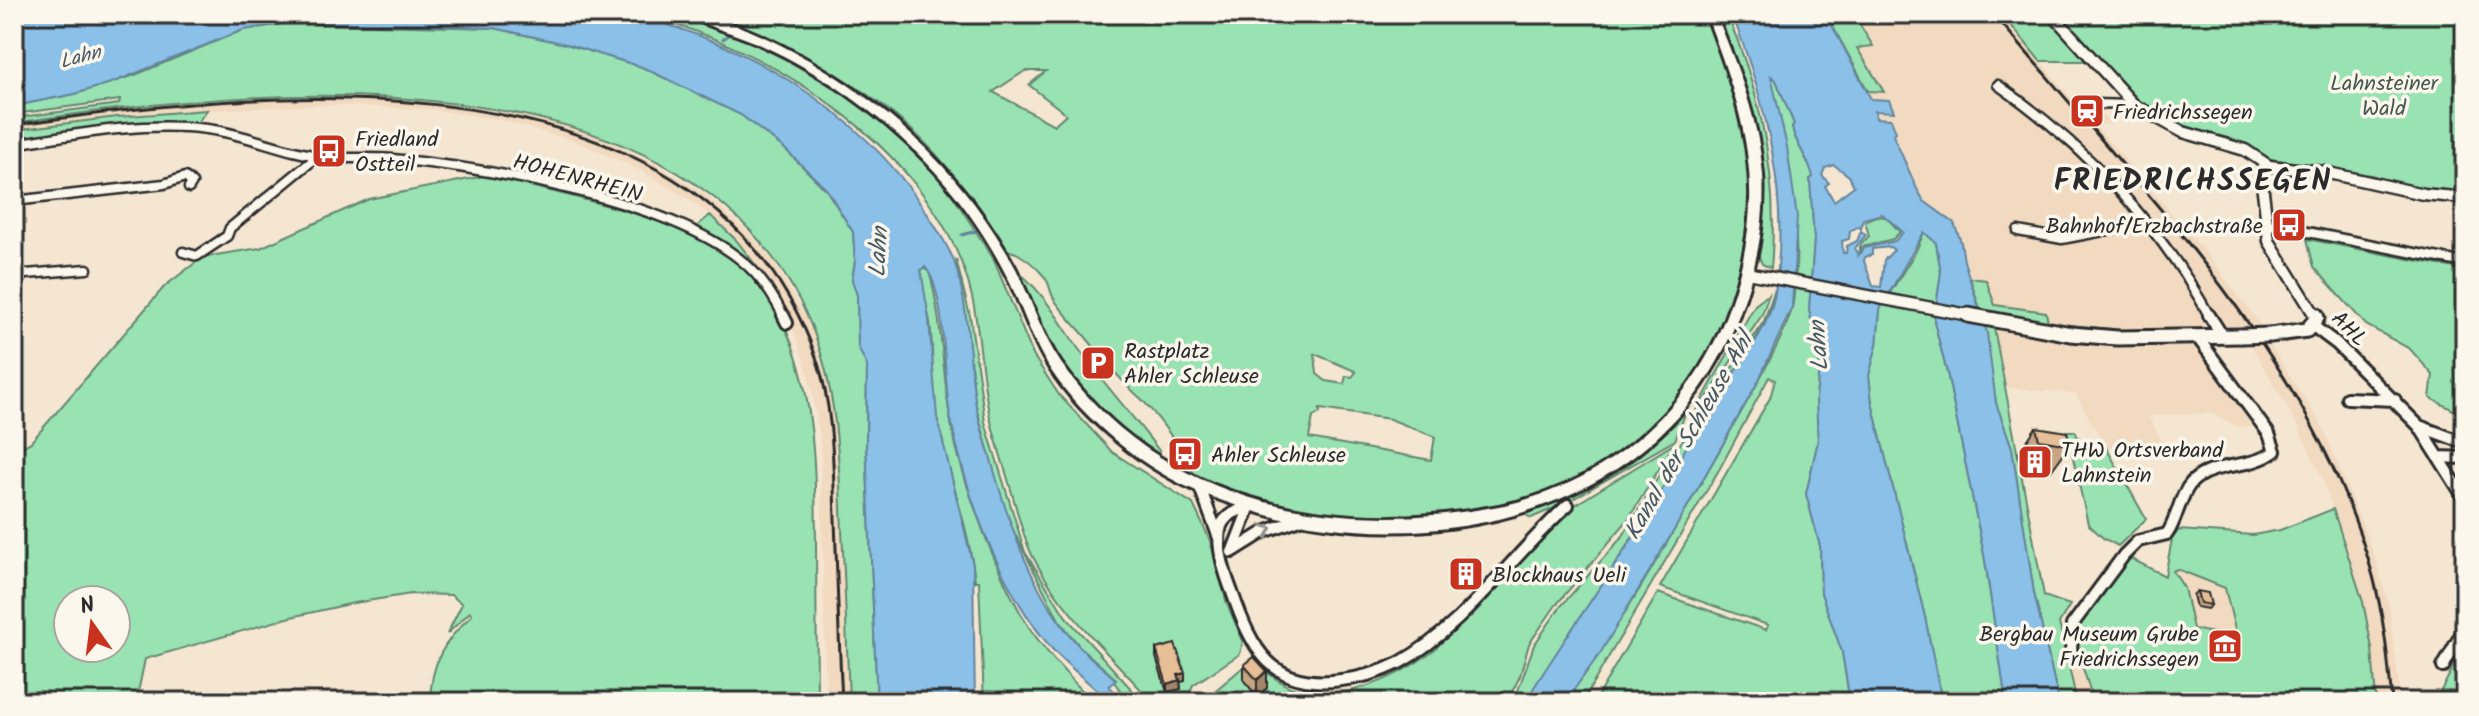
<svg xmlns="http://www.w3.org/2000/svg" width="2479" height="716" font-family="Kalam,sans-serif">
<rect width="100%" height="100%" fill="#f5e6d2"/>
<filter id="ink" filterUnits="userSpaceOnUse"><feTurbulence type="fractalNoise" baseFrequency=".0125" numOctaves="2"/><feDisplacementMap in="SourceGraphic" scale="16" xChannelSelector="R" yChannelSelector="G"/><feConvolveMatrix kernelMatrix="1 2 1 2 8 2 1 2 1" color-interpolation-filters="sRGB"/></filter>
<g filter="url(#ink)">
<path fill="#f1dac0" d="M 1853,14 L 2002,14 L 2076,104 L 2091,103 L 2110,124 L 2096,126 L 2202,248 L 2263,328 L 2242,328 L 2238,332 L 2080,327 L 2048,322 L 2045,312 L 1995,305 L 1986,280 L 1970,278 L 1954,223 L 1924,201 L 1893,135 L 1876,118 L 1874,111 L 1894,111 L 1889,100 L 1871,99 L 1868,91 L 1883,91 L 1856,47 L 1872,46 Z
M 340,96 L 439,100 L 487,106 L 527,114 L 598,136 L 651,161 L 704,193 L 748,232 L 774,262 L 811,325 L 834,407 L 840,471 L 849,702 L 826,702 L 820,435 L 808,372 L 792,326 L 755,263 L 720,223 L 690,200 L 638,169 L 575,141 L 496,119 L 435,110 L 335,105 L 273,107 L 156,113 L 14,130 L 14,123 L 144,106 Z
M 1993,327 L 2055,339 L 2112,345 L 2199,343 L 2258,425 L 2239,427 L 2210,413 L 2148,416 L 2166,447 L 2106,448 L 2075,393 L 2007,388 Z
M 2268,341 L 2324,429 L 2375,557 L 2389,606 L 2401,702 L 2376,702 L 2372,648 L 2363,602 L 2323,480 L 2298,426 L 2249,342 Z
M 2177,569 L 2225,588 L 2238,638 L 2193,629 L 2184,588 L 2172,570 Z
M 2064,653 L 2080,655 L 2094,702 L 2077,702 Z"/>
<path fill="#99e3b3" stroke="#62876f" stroke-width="2" fill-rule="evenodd" d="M 640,14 L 678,14 L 767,48 L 861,104 L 923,158 L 946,185 L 993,258 L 1033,355 L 1059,395 L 1112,452 L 1193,504 L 1210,540 L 1227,604 L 1243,641 L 1240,654 L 1193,685 L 1188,696 L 1180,702 L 1152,702 C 1111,655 1062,613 1033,557 C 1023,537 1018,514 1012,493 C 1005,468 996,443 990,417 C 981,378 981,337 972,297 C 940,155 773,47 640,14 Z
M 700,14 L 1707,14 C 1718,44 1732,75 1741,106 C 1761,170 1744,277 1717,338 C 1646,501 1428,546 1272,502 C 1249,496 1223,491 1202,479 C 1187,470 1183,453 1174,440 C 1164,426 1150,406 1137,395 C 1116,377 1102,356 1084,335 C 1074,323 1060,310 1053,297 C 1049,289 1050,282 1043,275 C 1037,268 1027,259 1018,254 C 1011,250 1009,253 1004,247 C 999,242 995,232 991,226 C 978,206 963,186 947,167 C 887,94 790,42 700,14 ZM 1025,71 L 1046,71 L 1029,85 L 1066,114 L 1054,125 L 993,92 ZM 1315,354 L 1355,371 L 1356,372 L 1352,377 L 1346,376 L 1344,384 L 1326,381 L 1317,374 ZM 1320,409 L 1390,419 L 1435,437 L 1431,460 L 1309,438 L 1313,417 L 1320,413 Z
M 1715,14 L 1727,14 C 1762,96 1779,180 1771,268 L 1762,264 L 1759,257 C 1775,171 1748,92 1715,14 Z
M 1826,14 L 1853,14 L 1873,46 L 1857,48 L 1884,92 L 1868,91 Z
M 2002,14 L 2465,14 L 2465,194 L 2425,191 L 2371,175 L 2271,159 L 2186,131 L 2139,104 L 2096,61 L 2040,61 Z
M 288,23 L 494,28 L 566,44 L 642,67 L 741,115 L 785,149 L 827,191 L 853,232 L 855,261 L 852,279 L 857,295 L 858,346 L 867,366 L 866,442 L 877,702 L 849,702 C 847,645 845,588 842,531 C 839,461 838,391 811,325 C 694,43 256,85 14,123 L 14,118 L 119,104 L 120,100 L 14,114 L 14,106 L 75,94 L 135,75 L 243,30 Z
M 1770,75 L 1776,80 L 1794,124 L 1792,127 C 1796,146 1809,159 1814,178 L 1810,179 L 1814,239 L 1809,310 L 1820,357 L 1816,398 L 1818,441 L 1806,494 L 1820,546 L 1821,593 L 1842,652 L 1850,702 L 1594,702 L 1658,593 L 1766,630 L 1768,625 L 1660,587 L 1770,398 L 1775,380 L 1769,377 L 1720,468 L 1582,702 L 1565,702 C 1629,614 1681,518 1735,423 C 1750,396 1789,330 1793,303 C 1804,219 1787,156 1770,75 Z
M 207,110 L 195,126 L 14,140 L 14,130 L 117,117 Z
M 484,176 C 540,188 595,201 649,218 C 668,225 689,230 706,240 C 815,305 815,432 816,544 C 816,597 817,649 817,702 L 430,702 C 431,662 444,641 472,615 L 470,612 L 447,634 L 462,604 L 451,595 L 411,594 L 354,603 L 291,617 L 145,659 L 136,702 L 14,702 L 14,451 L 31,442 L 165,286 L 203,257 L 260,248 L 369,199 ZM 68,600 L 116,600 L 116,648 L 68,648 Z
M 710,215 L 736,240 L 762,273 L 729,246 L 696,227 Z
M 1876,216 L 1886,217 L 1900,232 L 1893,239 L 1862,247 L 1858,254 L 1861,244 L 1869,236 L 1865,221 Z
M 1924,232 L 1936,243 L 1941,272 L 1934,321 L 1948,377 L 1985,560 L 2006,702 L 1942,702 L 1925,617 L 1872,403 L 1869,375 L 1877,345 L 1880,309 L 1916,251 Z
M 2307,239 L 2465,270 L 2465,416 L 2430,398 L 2433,375 L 2410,349 L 2366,325 L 2314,267 Z
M 956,259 L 970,316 L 985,422 L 1025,552 L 1066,617 L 1143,702 L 1129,702 L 1114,682 L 1116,679 L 1081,648 L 1059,620 L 1006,516 L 975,402 L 965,313 Z
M 922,268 L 929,271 C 942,317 942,364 949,411 C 958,472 993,565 1024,619 C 1041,648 1067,674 1090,699 L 1087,702 L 984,702 L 979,581 L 975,581 C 969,526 948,474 937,420 C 931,388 934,354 930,322 C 927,304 918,286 922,268 Z
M 1021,274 C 1045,295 1060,322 1078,348 C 1104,384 1134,417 1160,452 L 1159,456 L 1098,410 L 1060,364 L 1038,320 Z
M 1970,278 L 1986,280 L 1995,305 L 2046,312 L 2048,323 L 2123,330 L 2185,330 L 2190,334 L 2091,332 L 1981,312 Z
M 1775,289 L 1768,316 L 1746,355 L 1710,408 L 1645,518 L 1525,702 L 1514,702 L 1534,645 L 1561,606 L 1623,536 L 1663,469 L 1764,321 Z
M 1769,294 L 1762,315 L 1687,427 L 1755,305 Z
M 1984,325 L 2118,343 L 2188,345 L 2112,345 L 2055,339 L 1994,328 L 2044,596 L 2070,605 L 2059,623 L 2077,702 L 2059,702 L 2034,593 L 2012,448 L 1996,403 Z
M 1686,412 L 1675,440 L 1564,504 L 1531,518 L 1525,514 C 1587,492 1642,461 1686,412 Z
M 2067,431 L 2075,431 L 2080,442 L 2103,442 L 2146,519 L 2118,546 L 2103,538 L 2088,524 Z
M 1675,443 L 1627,521 L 1556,605 L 1529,644 L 1520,676 L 1507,702 L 1211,702 L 1210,695 L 1248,663 C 1265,666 1274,681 1290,687 C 1339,706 1397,679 1435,649 L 1567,510 Z
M 2333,509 L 2363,602 L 2372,648 L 2376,702 L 2094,702 C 2087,680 2075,652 2079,629 C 2082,609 2117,575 2130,558 L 2165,576 L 2172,539 L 2179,530 L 2253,535 L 2280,530 ZM 2177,569 L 2225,588 L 2237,638 L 2193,629 L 2184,588 L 2173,571 Z
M 2465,645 L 2465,702 L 2435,702 Z"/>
<path fill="#8bc0e8" stroke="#65849c" stroke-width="2" fill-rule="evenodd" d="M 46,14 L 628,14 C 744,41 859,109 925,210 C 935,226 948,245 954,261 C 969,305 968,353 975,399 C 978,420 986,442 992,463 C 1010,528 1034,597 1080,647 C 1091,659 1105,669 1116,680 L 1109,686 L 1125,702 L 1109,702 C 1090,682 1065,665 1047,643 C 996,580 966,494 950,416 C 943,380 947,292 925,267 L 921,270 L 929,319 L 937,417 L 973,565 L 975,702 L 877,702 L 866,442 L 867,366 L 858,347 L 857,295 L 852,280 L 855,261 L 853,232 L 827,190 L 785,149 L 741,115 L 642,67 L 566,44 L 494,28 L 388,24 L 288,23 L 243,30 L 114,82 L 75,94 L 14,106 L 14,22 Z
M 1732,14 L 1826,14 L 1871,99 L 1889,100 L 1894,112 L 1875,111 L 1876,118 L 1891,119 L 1896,132 L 1893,135 L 1917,189 L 1924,201 L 1954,223 L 1961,242 L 1964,261 L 1987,333 L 1996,403 L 2012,448 L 2034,593 L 2059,702 L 2006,702 L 1985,560 L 1948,377 L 1934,321 L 1941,272 L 1936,243 L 1924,232 L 1880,309 L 1877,345 L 1869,375 L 1872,403 L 1925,617 L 1942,702 L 1850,702 L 1842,652 L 1821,593 L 1820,546 L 1806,494 L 1818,441 L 1816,398 L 1820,357 L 1809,310 L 1814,240 L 1810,179 L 1813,177 C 1809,158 1796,146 1792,127 L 1794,124 L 1776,80 L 1771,76 L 1787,147 L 1797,217 L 1792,307 L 1758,382 L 1673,532 L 1601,652 L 1565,702 L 1525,702 C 1563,640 1606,580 1645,519 C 1667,483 1687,445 1709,408 C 1731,373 1768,336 1775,293 C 1790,198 1766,102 1732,14 ZM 1834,165 L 1849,176 L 1854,186 L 1834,201 L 1825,186 L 1829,183 L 1822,175 L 1825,168 ZM 1882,214 L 1903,232 L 1895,241 L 1864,248 L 1858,256 L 1855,248 L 1866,235 L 1861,231 L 1857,241 L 1847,246 L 1846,253 L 1843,253 L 1842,241 L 1849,239 L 1850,231 L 1859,226 L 1861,229 L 1863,219 ZM 1890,247 L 1894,250 L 1884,260 L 1881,287 L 1873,286 L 1864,261 L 1865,257 L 1872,255 L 1872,249 Z"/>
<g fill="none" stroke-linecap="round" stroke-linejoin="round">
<path stroke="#65849c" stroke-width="3" d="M 723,39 L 730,34
M 2189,224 L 2257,226
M 962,235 L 976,231"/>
<defs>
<path id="street-far1" d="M 1998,85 C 2085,145 2159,224 2210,317
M 2093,104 L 2134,105
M 14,144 C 77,134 144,121 207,129 C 248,134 285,153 326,157 C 348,159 370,157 393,159 C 488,168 679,201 749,267 C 764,281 775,299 784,317
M 14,201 L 164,184 L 185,177 L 192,183 L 189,188
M 2267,224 L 2465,263
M 2018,231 L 2062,239 L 2144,223
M 183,252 L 197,256 L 227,236 L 230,228 L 318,156
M 14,275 L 87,269"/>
<path id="street" d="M 783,315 L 787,323
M 2209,315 L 2223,337
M 2313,326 L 2337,344 L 2419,426 L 2465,499
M 2347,398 L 2395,400
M 2419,426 L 2465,443
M 2440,457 L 2465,458
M 1199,485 L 1219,538
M 1250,506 C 1239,510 1226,514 1221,526 C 1215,545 1225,574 1232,592 C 1252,650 1272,690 1341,680 C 1361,678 1381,672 1399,663 C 1466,626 1512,555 1568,505
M 1233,550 L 1250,506
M 1232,552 L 1264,532 L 1300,519
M 2071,654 L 2072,625 L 2124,555 L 2138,541 L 2167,534 C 2178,518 2179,496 2192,482 C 2213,461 2251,470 2275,451 L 2269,434 L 2198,338
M 2443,667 L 2465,627"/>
<path id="secondary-far1" d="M 2052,14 L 2134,105 L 2183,132 L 2245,150 L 2269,166 L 2324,172 L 2423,194 L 2465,198
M 2269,166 L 2263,169 L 2261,175 L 2269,241 L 2316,317
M 1747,273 L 1979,317"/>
<path id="secondary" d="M 1968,315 L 2071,334 L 2117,338 L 2241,336
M 2270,335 L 2307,330 L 2317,318 L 2316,315"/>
<path id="primary" d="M 684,14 C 724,14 779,43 814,63 C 898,113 968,180 1015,267 C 1031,298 1041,334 1061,363 C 1162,506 1337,537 1499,506 C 1599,487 1688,413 1725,318 C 1770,200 1749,127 1706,14 L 1716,14 C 1737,66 1759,119 1763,175 C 1766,223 1756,270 1739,315 C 1676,485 1496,550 1325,527 C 1284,522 1243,509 1204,494 C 1146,472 1084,421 1050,369 C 1033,343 1024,313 1011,285 C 989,239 960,197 925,161 C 878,113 822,73 761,45 C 736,33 706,27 684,14 Z"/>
</defs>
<use href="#street-far1" stroke="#2b2b2b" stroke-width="13"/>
<use href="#street" stroke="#2b2b2b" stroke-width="16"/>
<use href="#secondary-far1" stroke="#2b2b2b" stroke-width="15"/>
<use href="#secondary" stroke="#2b2b2b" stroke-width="19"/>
<use href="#primary" stroke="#2b2b2b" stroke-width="6"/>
<use href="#street-far1" stroke="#fbf7ec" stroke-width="8"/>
<use href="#street" stroke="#fbf7ec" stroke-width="10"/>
<use href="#secondary-far1" stroke="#fbf7ec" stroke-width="10"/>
<use href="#secondary" stroke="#fbf7ec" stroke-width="13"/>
<use href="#primary" fill="#fbf7ec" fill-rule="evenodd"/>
<path stroke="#2b2b2b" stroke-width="3" d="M 1994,14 C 2136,186 2313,355 2373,576 C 2384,617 2388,660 2392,702
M 14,125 C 275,86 705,45 816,357 C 834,408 833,466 835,519 C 837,580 839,641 842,702"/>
<defs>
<path id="secondary-bridge" d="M 2241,336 L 2270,335"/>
</defs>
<use href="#secondary-bridge" stroke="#2b2b2b" stroke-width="19" stroke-linecap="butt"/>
<use href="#secondary-bridge" stroke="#fbf7ec" stroke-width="13"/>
</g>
<path fill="#c7a482" stroke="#2b2b2b" stroke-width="2" d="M 2036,427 L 2070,445 L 2051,471 L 2022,466 L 2019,453 Z
M 1457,564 L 1477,574 L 1468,582 L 1456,573 Z
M 2197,591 L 2211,605 L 2207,609 L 2196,607 L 2193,595 Z
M 1156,649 L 1185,673 L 1185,681 L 1180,682 L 1181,689 L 1167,692 L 1156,657 Z
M 1244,665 L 1267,671 L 1267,688 L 1257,696 L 1244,681 Z"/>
<path fill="#a2866a" stroke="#2b2b2b" stroke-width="2" d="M 1479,565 L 1477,574 L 1468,582 L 1470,574 Z
M 1267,671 L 1267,688 L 1257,696 L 1257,680 Z
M 1185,673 L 1185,681 L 1180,682 L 1181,689 L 1167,692 L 1167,684 L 1178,675 Z"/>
<path fill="#e7bf97" stroke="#2b2b2b" stroke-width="2" d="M 2036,427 L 2067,432 L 2070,445 L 2039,440 Z
M 1467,557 L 1479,565 L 1470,574 L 1457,564 Z
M 2197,591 L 2208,593 L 2211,605 L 2200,603 Z
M 1175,644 L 1185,673 L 1178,675 L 1180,680 L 1167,684 L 1156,649 Z
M 1254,657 L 1267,671 L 1257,680 L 1244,665 Z"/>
<defs><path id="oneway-chevron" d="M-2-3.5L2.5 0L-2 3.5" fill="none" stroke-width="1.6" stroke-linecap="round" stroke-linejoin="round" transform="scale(2)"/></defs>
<use stroke="#93918c" href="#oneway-chevron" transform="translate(1267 530) rotate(-24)"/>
</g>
<defs>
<symbol id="station-square" viewBox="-11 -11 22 22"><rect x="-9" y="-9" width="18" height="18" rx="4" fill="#c8321e" stroke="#fbf7ec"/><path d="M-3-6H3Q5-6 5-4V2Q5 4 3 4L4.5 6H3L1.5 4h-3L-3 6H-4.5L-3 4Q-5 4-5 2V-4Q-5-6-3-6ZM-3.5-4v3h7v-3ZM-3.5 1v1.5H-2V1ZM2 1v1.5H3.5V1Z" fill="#fff"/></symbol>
<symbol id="bus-square" viewBox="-11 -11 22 22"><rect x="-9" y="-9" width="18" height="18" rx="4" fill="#c8321e" stroke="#fbf7ec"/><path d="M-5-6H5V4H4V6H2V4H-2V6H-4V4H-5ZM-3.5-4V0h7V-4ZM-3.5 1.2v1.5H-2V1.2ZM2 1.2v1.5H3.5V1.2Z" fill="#fff"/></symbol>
<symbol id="parking-square" viewBox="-11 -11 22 22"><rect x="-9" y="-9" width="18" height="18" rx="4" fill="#c8321e" stroke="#fbf7ec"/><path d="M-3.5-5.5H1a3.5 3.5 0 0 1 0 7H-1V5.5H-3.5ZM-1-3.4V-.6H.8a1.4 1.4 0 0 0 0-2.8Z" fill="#fff"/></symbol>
<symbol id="building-square" viewBox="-11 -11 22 22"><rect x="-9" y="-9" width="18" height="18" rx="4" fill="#c8321e" stroke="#fbf7ec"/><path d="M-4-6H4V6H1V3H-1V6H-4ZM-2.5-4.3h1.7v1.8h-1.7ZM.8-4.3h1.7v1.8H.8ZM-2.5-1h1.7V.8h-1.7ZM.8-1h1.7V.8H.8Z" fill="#fff"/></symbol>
<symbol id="museum-square" viewBox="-11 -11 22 22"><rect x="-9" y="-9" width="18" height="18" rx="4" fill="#c8321e" stroke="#fbf7ec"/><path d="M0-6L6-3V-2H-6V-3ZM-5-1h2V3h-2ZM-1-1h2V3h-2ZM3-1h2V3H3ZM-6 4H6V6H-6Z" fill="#fff"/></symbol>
</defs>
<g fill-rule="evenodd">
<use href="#station-square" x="2067" y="91" width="40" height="40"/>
<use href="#bus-square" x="309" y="131" width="40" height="40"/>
<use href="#bus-square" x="2269" y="205" width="40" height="40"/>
<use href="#parking-square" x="1078" y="343" width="40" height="40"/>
<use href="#bus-square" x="1165" y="434" width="40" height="40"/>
<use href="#building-square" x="2015" y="442" width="40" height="40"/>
<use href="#building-square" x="1446" y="554" width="40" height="40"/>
<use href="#museum-square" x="2205" y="626" width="40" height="40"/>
</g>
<g text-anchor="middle" stroke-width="7" stroke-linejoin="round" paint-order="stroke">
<g font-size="20" font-style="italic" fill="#485864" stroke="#fbf7ec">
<text transform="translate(80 56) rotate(-15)" y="7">Lahn</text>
</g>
<g font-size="22" fill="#46594d" stroke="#fbf7ec">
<text x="2384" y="90">Lahnsteiner<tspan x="2384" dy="25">Wald</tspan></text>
</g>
<g font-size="22" fill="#2b2b2b" stroke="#fbf7ec" text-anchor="start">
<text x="2113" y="119">Friedrichssegen</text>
<text x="355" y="146">Friedland<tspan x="355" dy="25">Ostteil</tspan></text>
<text x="2263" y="233" text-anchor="end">Bahnhof/Erzbachstraße</text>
<text x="1124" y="358">Rastplatz<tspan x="1124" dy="25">Ahler Schleuse</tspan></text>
<text x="2061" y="457">THW Ortsverband<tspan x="2061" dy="25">Lahnstein</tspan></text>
<text x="1211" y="462">Ahler Schleuse</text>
<text x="1492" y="582">Blockhaus Ueli</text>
<text x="2199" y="641" text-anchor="end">Bergbau Museum Grube<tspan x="2199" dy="25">Friedrichssegen</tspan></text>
</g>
<g font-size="22" fill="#2b2b2b" stroke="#fbf7ec">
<text transform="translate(578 177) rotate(15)" y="8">HOHENRHEIN</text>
<text transform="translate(2350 328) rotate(45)" y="8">AHL</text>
</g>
<g font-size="24" font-style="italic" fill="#485864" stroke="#fbf7ec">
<text transform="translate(878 252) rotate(-87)" y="8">Lahn</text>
<text transform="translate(1818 346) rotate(-94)" y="8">Lahn</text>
<text transform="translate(1688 436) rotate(-60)" y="8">Kanal der Schleuse Ahl</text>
</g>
<g font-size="30" font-weight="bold" letter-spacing="2" fill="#2b2b2b" stroke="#fbf7ec">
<text x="2193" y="190">FRIEDRICHSSEGEN</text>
</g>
</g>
<rect width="2479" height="716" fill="none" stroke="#fbf7ec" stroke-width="48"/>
<rect x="24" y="24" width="2431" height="668" fill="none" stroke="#2b2b2b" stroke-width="3" filter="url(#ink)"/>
<g transform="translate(92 624) rotate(346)"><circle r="38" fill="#fbf7ec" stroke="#a8a59f" stroke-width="2"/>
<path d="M0-6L14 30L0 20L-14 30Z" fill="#c8321e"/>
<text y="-12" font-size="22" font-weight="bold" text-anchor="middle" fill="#2b2b2b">N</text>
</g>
</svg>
